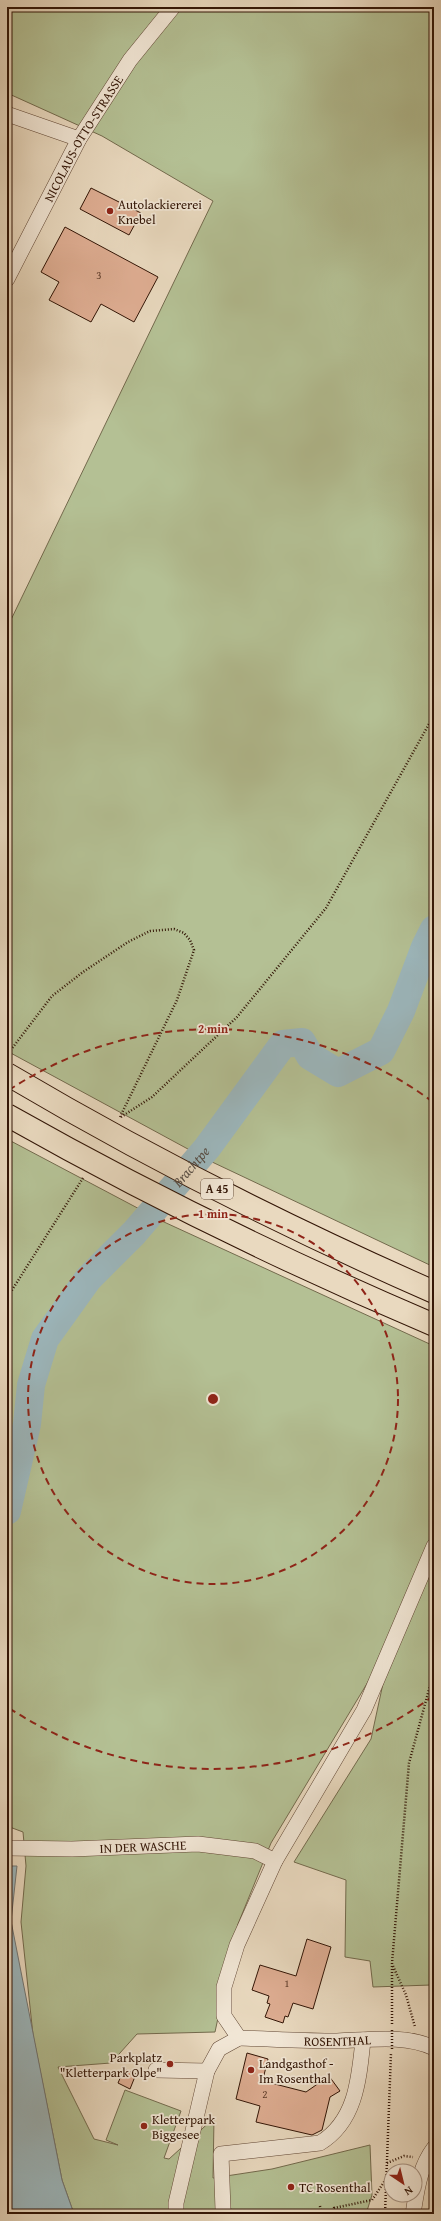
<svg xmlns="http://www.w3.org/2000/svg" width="441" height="2221" font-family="'Gentium Book Plus',serif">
<rect width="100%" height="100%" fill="#e9d9bf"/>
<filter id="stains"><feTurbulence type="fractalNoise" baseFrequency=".005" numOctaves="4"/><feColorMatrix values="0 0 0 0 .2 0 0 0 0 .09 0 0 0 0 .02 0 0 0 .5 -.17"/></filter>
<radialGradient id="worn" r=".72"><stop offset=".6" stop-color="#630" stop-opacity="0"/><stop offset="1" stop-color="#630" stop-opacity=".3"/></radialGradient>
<path fill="#b4c094" stroke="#736a4d" d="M 7,7 L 434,7 L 434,1267 L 210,1161 L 7,1051 L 7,628 L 213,201 L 102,136 L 7,93 Z
M 7,1139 L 164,1222 L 434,1346 L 434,1990 L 431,1985 L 373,1987 L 370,1961 L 345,1957 L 346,1880 L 294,1862 L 371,1739 L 392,1642 L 271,1843 L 238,1924 L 215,2032 L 137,2034 L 111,2063 L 58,2067 L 94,2139 L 118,2145 L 106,2140 L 125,2090 L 181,2111 L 164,2158 L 169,2159 L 214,2118 L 213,2178 L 272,2169 L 370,2145 L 372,2195 L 366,2214 L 74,2214 L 62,2180 L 33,2035 L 21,1922 L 26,1866 L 23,1832 L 7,1826 Z"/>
<path fill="#9cb7bd" stroke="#727674" d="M 7,1866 L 17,1866 L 11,1921 L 62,2180 L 74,2214 L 7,2214 Z"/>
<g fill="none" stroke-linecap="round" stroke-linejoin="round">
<path stroke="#9cb7bd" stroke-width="28" id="s1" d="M 7,1511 L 27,1424 L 31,1385 L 45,1339 L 88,1279 L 134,1233 L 207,1148 L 283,1044 L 302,1042 L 310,1056 L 338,1073 L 381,1051 L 401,1011 L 425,947 L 434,929"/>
</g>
<path fill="#dead92" stroke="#321506" d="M 91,188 L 141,213 L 129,235 L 80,209 Z
M 65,227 L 158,277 L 134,322 L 101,304 L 91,322 L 49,300 L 59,282 L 41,272 Z
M 307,1939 L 331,1947 L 313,2009 L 293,2003 L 288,2017 L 285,2016 L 283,2023 L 265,2017 L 270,2004 L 267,2003 L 269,1996 L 252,1990 L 260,1965 L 296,1976 Z
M 247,2053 L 268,2059 L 263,2079 L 267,2080 L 267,2082 L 306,2092 L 329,2076 L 340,2091 L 330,2097 L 322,2130 L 312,2135 L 256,2122 L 260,2106 L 236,2099 Z
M 124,2069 L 136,2074 L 130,2089 L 118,2083 Z"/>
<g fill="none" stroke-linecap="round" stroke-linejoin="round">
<defs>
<g id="minor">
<path d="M 7,114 L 79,139"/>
<path id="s2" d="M 7,279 L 79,139 L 130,60 L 173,7"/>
<path id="s3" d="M 434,1546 L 364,1710 L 275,1861 L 237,1945 L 224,1987 L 224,2016 L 239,2038 C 272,2039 304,2041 337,2041 C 368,2040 405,2034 434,2048"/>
<path id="s4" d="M 7,1848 L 72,1849 L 198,1844 L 255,1851 L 275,1861"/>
<path d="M 156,2070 L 207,2071"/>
<path d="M 176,2214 L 176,2203 L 207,2071 L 219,2049 L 239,2038"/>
<path d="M 225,2214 L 223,2210 L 221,2154 L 320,2143 C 356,2121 359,2079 363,2040"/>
<path d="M 413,2214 C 417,2190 419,2168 434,2148"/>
</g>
</defs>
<use href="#minor" stroke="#604634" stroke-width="16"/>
<path stroke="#321506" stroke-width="2.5" stroke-dasharray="1 2" stroke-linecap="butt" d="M 7,1055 L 52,996 L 83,972 L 128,942 L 150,931 L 174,929 L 184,933 L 190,940 L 194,950 L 177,1000 L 120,1117
M 121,1117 L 152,1097 L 237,1017 L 326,908 L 434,715
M 7,1298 L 83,1178
M 393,1966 L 406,1995 L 415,2027
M 392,2024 L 392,1963 L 409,1763 L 434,1671
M 387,2163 L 404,2156 L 413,2157
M 320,2206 L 321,2214
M 323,2214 L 334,2212
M 335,2214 L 334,2208 L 372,2200 L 386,2179
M 385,2214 L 391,2053"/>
<use href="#minor" stroke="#f1e6d5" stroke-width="15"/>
<defs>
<path id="highway-bridge" d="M 7,1074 C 144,1155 288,1228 434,1292
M 7,1115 C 145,1193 288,1263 434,1325"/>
</defs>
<use href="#highway-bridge" stroke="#321506" stroke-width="24" stroke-linecap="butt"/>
<path stroke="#321506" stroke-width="2.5" stroke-dasharray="1 2" stroke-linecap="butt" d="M 392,2049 L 392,2029"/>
<use href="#highway-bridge" stroke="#e9d9bf" stroke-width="22"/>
</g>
<g fill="none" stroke="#8f2418" stroke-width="2" stroke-dasharray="7 5">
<circle cx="213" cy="1399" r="185"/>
<path d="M433 1696A370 370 0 0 1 9 1708M9 1090A370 370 0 0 1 433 1102"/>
</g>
<g fill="#8f2418" stroke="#f1e6d5" stroke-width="1.5">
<circle cx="110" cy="211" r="4"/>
<circle cx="170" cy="2064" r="4"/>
<circle cx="251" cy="2070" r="4"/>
<circle cx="144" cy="2126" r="4"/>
<circle cx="291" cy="2187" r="4"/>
</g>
<g text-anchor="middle" stroke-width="3.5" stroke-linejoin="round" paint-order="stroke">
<g font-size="11" fill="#5d3b29">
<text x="99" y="279">3</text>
<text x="287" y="1987">1</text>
<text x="265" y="2098">2</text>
</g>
<rect fill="#f1e6d5" stroke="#6b5444" stroke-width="1" x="201" y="1179" width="32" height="20" rx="3"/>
<g font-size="12" font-weight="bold" fill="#321506">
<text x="217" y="1193">A 45</text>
</g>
<g font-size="13" fill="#321506" stroke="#f1e6d5">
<text dy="5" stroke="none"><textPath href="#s2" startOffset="160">NICOLAUS-OTTO-STRASSE</textPath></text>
<text dy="5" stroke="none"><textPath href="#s4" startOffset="136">IN DER WASCHE</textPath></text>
<text dy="5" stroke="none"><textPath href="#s3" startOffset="644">ROSENTHAL</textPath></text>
</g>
<g font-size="13" fill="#321506" stroke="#f1e6d5" text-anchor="start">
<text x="118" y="209">Autolackiererei<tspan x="118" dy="15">Knebel</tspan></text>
<text x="162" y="2062" text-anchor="end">Parkplatz<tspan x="162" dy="15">"Kletterpark Olpe"</tspan></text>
<text x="259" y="2068">Landgasthof -<tspan x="259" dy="15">Im Rosenthal</tspan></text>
<text x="152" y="2124">Kletterpark<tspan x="152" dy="15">Biggesee</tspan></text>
<text x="299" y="2192">TC Rosenthal</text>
</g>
<g font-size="14" font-style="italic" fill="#574e46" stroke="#f1e6d5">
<text dy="5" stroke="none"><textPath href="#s1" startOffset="403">Brachtpe</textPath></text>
</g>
</g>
<circle cx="213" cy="1399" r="6" fill="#8f2418" stroke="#f1e6d5" stroke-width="2"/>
<g font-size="12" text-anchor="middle" font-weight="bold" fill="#8f2418" stroke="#f1e6d5" stroke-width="3.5" stroke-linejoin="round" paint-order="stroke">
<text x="213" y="1033">2 min</text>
<text x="213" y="1218">1 min</text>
</g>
<rect width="441" height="2221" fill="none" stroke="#e9d9bf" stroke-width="24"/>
<rect x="8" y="8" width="425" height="2205" fill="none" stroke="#321506" stroke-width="2"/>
<rect x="12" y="12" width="417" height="2197" fill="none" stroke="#321506"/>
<g transform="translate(403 2183) rotate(145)"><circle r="19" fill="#f1e6d5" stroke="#a59282"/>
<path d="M0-3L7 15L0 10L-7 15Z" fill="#8f2418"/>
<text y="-6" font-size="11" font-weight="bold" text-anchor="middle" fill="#321506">N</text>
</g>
<rect width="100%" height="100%" filter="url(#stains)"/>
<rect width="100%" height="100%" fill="url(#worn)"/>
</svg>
